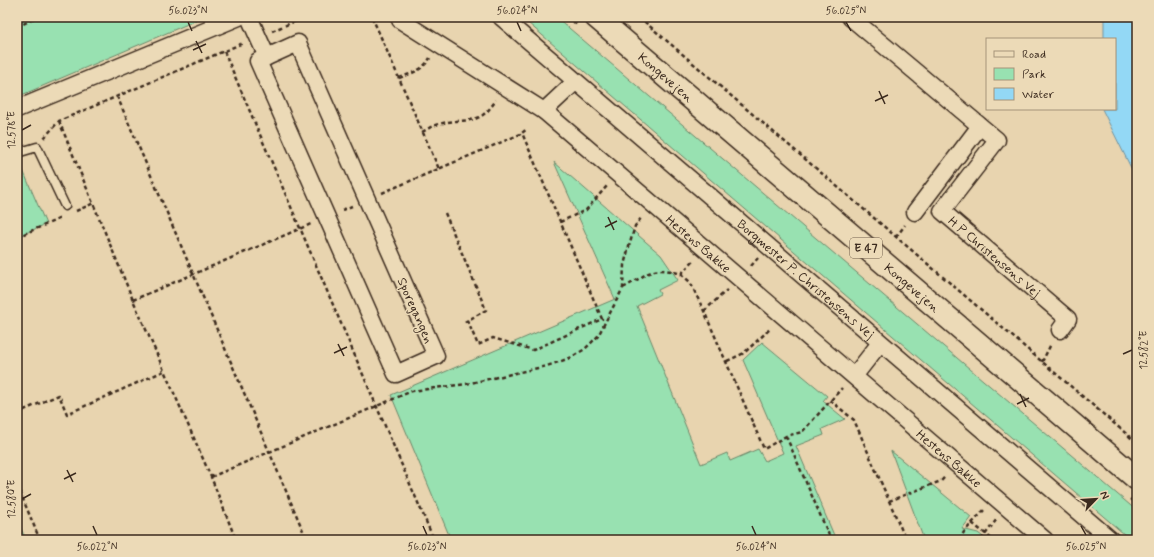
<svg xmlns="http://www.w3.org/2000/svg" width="1154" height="557" font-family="Mynerve,sans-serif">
<rect width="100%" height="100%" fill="#e8d4af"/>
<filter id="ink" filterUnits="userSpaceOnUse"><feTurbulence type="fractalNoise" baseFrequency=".025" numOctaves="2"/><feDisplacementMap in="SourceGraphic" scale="8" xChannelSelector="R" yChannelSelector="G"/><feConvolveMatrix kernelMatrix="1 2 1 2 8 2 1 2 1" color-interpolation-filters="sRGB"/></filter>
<g filter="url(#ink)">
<path fill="#98e1b1" stroke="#6a8668" d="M 17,17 L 204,17 L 17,97 Z
M 521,17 L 556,17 L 1137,511 L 1137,540 L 1131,540 Z
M 19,161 L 46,224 L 17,237 L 17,162 Z
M 554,162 L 661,255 L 678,280 L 658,290 L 660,294 L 637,306 L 701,464 L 727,453 L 730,461 L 758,449 L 765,461 L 783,453 L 743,360 L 762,342 L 827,396 L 823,401 L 845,419 L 822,429 L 824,435 L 796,446 L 836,540 L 451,540 L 391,395 L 615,299 Z
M 891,451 L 971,517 L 962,529 L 978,533 L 987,540 L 924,540 Z
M 17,519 L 26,540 L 17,540 Z"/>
<path fill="#93d8f5" stroke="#70929f" d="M 1104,17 L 1137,17 L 1137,180 L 1102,109 L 1115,109 L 1115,39 L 1104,39 Z"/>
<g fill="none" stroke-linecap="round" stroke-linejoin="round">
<defs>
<path id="service" d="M 208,17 L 212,29
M 17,153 L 37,147 L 65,206"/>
<g id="minor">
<path d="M 249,17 L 267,57"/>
<path id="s1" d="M 501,17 L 1111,540"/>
<path id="s2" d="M 850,17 L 997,140 L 942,211 L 1068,319 L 1060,330"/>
<path id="s3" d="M 400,20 L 544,111 L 1045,540"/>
<path d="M 298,43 L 436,356 L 396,374 L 258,61 Z"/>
<path d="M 17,109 L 239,17"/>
<path d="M 544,111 L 575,82"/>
<path d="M 915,212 L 980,126"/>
<path d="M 855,375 L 880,343"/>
</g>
<g id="primary">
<path id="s4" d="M 596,17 L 1137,479"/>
</g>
</defs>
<use href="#service" stroke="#3b2a1e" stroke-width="11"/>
<use href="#minor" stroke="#3b2a1e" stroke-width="19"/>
<use href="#primary" stroke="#3b2a1e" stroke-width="25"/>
<path stroke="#3b2a1e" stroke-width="2.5" stroke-dasharray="4 3" stroke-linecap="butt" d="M 372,17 L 439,169
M 568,17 L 578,26
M 639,17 L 1137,443
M 17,27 L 37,17
M 272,31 L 305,17
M 224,51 L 434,540
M 399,78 C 412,73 422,71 430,58
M 117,96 L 307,540
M 59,121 L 133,300 L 211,477 L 236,540
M 422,132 C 428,129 433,125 439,124 C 467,116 477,129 496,100
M 44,138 L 59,121 L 243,43
M 382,193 L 523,133
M 342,210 L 352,206
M 76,211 L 94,203
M 445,213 L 486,310 L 463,323
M 560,222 L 586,210 L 607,186
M 17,237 L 61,218
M 896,237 L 905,225
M 751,266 L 758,258
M 681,274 L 690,282 L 704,311 L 764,449 L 786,436 L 802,432 L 842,388
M 623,288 C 648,275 651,264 681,274 L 693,261
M 133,300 L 311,224
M 704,311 L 727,290
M 467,320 L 478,345 L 493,338 L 533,350 L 602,319 L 522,133 L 527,129
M 727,361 L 744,353 L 771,328
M 1042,362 L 1051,344
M 830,400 L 854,420 L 906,540
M 17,413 L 59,395 L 67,414 L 164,371
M 786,436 L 831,540
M 211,477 L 412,391 L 466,384 L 547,366 L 570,358 L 585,349 L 598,336 L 623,288 L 624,265 L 630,243 L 635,226 L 642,217
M 17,485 L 40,540
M 1130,499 L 1137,504
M 889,501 L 941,481 L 945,477
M 972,523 L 993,540
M 959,540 L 964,532 L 985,509
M 981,540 L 997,519"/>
<use href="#service" stroke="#ecdab7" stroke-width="8"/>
<use href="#minor" stroke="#ecdab7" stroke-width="16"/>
<use href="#primary" stroke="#ecdab7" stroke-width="22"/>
</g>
</g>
<path fill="none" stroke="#3b2a1e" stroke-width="1.5" d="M 188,22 L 192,31M 517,22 L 521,31M 846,22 L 851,31M 196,41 L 202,53M 193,50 L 206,44M 879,91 L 885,104M 875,101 L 888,95M 22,130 L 31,125M 608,217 L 614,230M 605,227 L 617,221M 338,344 L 344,356M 334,353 L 347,347M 1123,354 L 1132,350M 1020,394 L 1026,407M 1017,404 L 1029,398M 67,470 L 73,482M 64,479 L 76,473M 22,499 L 31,494M 93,526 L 97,535M 423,526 L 427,535M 752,526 L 756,535M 1081,526 L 1086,535"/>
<g text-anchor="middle" stroke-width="3" stroke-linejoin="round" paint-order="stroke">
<rect fill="#ecdab7" stroke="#705f4c" stroke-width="1" x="850" y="238" width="32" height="20" rx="3"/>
<g font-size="12" font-weight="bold" fill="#3b2a1e">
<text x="866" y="252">E 47</text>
</g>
<g font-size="13" fill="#3b2a1e" stroke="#ecdab7">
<text dy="5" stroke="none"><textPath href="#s4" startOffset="92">Kongevejen</textPath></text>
<text dy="5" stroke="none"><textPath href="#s3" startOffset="374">Hestens Bakke</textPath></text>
<text dy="5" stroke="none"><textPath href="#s2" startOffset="351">H P Christensens Vej</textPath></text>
<text dy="5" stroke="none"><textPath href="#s1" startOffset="402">Borgmester P. Christensens Vej</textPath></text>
<text dy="5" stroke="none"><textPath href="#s4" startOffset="416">Kongevejen</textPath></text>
<text transform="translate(416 310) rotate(66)" y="5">Sporegangen</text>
<text dy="5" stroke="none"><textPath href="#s3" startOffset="704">Hestens Bakke</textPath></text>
</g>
</g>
<rect width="1154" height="557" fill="none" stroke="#ecdab7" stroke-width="44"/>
<rect x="986" y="38" width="130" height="72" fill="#ecdab7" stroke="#a5947a"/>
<rect x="994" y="51" width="20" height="6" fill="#ecdab7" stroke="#a5947a"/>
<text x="1022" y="58" font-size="12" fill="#3b2a1e">Road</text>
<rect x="994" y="68" width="20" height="12" fill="#98e1b1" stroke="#a5947a"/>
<text x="1022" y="78" font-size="12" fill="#3b2a1e">Park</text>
<rect x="994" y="88" width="20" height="12" fill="#93d8f5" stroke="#a5947a"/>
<text x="1022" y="98" font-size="12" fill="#3b2a1e">Water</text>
<g transform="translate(1096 499) rotate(65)" stroke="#ecdab7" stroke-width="3" paint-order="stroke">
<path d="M0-3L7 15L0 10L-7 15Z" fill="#3b2a1e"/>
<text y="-6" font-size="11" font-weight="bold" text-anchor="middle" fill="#3b2a1e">N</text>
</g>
<rect x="22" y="22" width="1110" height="513" fill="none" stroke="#3b2a1e" stroke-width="1.5"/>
<g font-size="10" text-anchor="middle" fill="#3b2a1e">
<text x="188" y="14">56.023°N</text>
<text x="517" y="14">56.024°N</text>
<text x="846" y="14">56.025°N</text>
<text transform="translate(11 130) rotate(-90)" y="4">12.578°E</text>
<text transform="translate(1143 350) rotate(-90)" y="4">12.582°E</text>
<text transform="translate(11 499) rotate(-90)" y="4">12.580°E</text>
<text x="97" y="550">56.022°N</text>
<text x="427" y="550">56.023°N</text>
<text x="756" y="550">56.024°N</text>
<text x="1086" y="550">56.025°N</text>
</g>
</svg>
